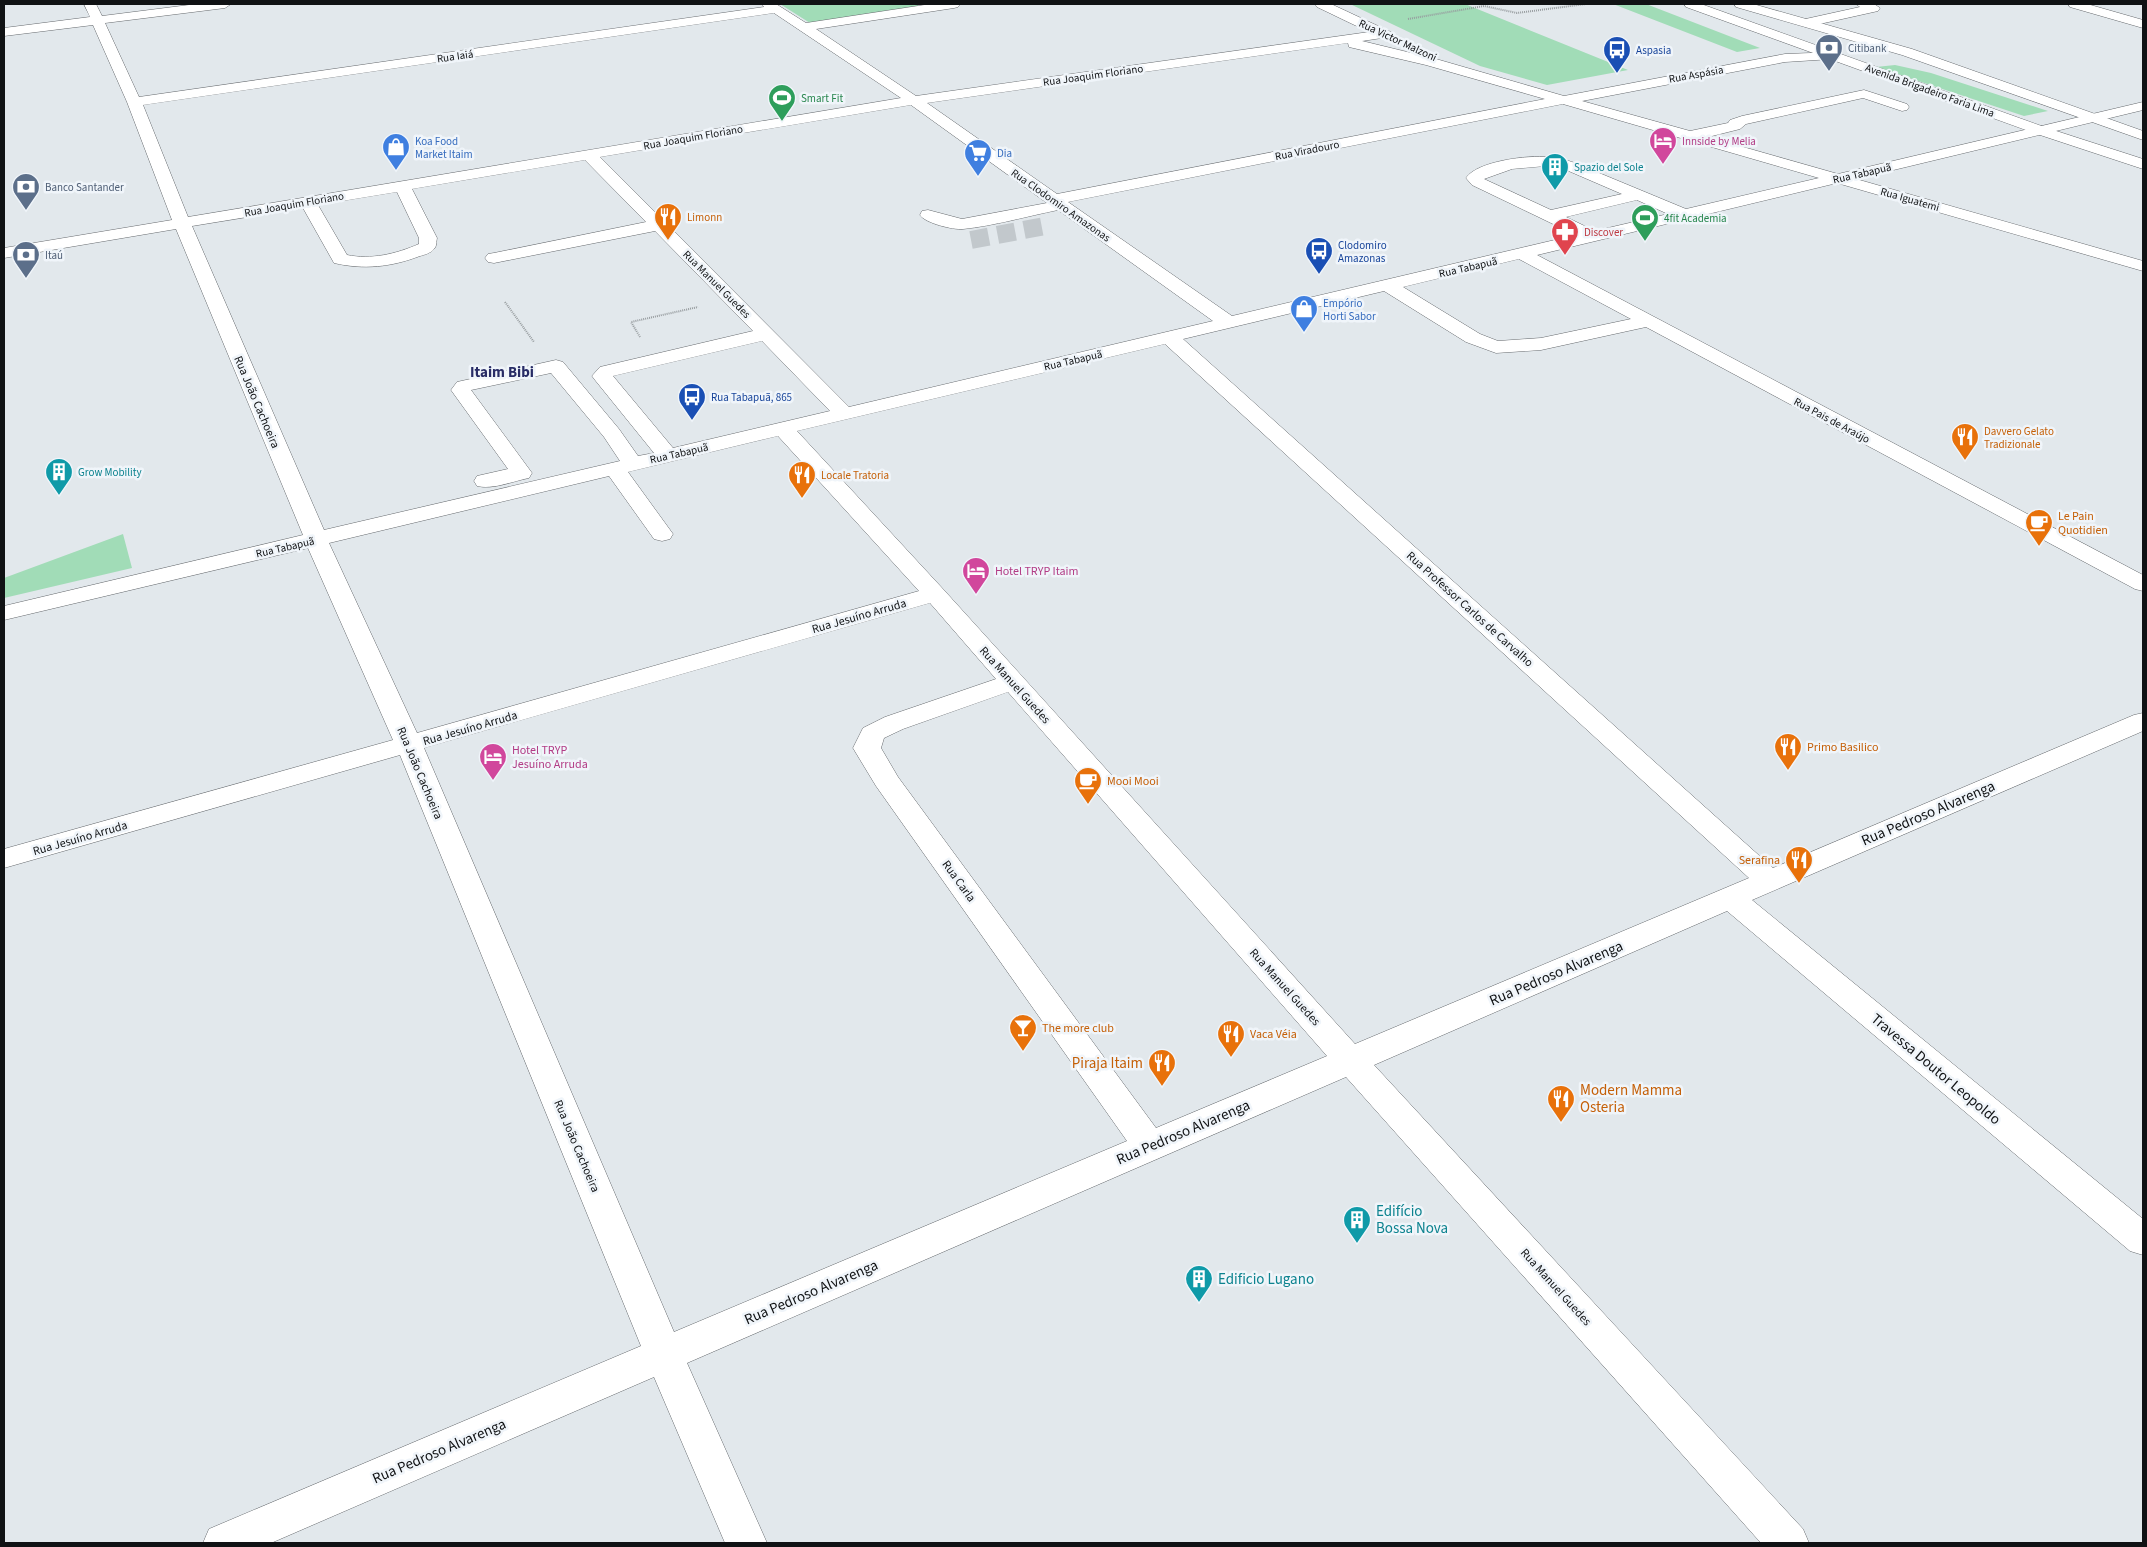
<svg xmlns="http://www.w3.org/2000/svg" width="2147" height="1547" font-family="'Source Sans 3',sans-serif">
<rect width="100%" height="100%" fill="#e2e8ec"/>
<path fill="#a1dcb7" d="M 780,4 L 918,4 L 918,8 L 810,23 Z
M 1350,4 L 1465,4 L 1628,70 L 1547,85 L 1480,66 Z
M 1613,4 L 1646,4 L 1760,48 L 1737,52 Z
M 1895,65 L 1931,73 L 2048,111 L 2024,116 L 1876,67 Z
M 123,534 L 132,568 L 4,598 L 4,578 Z"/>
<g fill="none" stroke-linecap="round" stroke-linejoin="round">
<path stroke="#c2c8cc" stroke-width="18" stroke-dasharray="18 9" stroke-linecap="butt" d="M 971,240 L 1050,225"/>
<defs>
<path id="minor" d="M 84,4 L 96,4 L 102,16 L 197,4 L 231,4 L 225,8 L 105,23 L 139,97 L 764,7 L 762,4 L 776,4 L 806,23 L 931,4 L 960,4 L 958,7 L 954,8 L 816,29 L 916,96 L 1369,32 L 1317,7 L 1315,4 L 1331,4 L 1393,33 L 1395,36 L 1388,40 L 1382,38 L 1362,41 L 1436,59 L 1564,96 L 1785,54 L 1837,52 L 1839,55 L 1832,59 L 1785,62 L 1582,101 L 1690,131 L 1728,123 L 1730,120 L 1742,116 L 1864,90 L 1907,104 L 1909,107 L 1907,110 L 1902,111 L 1863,98 L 1746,124 L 1740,129 L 1708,137 L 1838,174 L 2143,102 L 2143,110 L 1856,179 L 2143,261 L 2143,271 L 1837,183 L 1537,255 L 2143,575 L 2143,591 L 2135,589 L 1646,327 L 1541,350 L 1496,353 L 1466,342 L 1384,291 L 1183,339 L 1773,868 L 2134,715 L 2143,713 L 2143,731 L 1752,900 L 2143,1219 L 2143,1255 L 2130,1251 L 1727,911 L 1374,1065 L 1803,1529 L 1809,1543 L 1761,1543 L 1346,1077 L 687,1363 L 767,1543 L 725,1543 L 654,1377 L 271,1543 L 203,1543 L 209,1529 L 641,1346 L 400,755 L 4,868 L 4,849 L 393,740 L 308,548 L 4,620 L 4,606 L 303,535 L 176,229 L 4,258 L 4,248 L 172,220 L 127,102 L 93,25 L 4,36 L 4,28 L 90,17 ZM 774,13 L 901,98 L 188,217 L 143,105 ZM 1348,43 L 1349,47 L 1426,65 L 1545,99 L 1057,194 L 927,103 ZM 1563,104 L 1819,178 L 1686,209 L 1575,163 C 1566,160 1557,157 1548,157 C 1529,155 1477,161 1466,178 L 1472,185 L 1576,235 L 1232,316 L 1068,202 ZM 911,105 L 1047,203 L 962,219 L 928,210 L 922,211 L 920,215 C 925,223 953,230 963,229 C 993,226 1028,216 1058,210 L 1213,321 L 849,407 L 600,157 ZM 585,160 L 646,222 L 494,253 L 488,254 L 485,258 L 488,262 L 494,263 L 655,231 L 753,331 L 600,367 L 592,376 L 595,380 L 654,453 L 638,456 L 619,429 L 563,362 L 556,360 L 457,382 L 451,390 L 508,469 L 477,476 L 474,481 L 477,486 C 493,490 513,481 529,478 L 532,473 L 471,390 L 551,373 L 604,437 L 620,461 L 324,530 L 192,226 L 303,208 L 334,263 C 364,270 391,267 420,256 C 424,255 431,253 434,249 C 437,246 436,242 437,238 L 412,189 ZM 1546,166 L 1564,169 L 1622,194 L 1551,210 L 1484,179 L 1512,169 ZM 397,192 L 419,238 L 419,244 C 396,254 371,260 347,255 L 318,205 ZM 1637,200 L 1668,214 L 1595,231 L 1566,217 ZM 1519,259 L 1631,319 L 1541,338 L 1498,341 L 1480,334 L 1403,287 ZM 762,341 L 830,411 L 673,448 L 613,376 ZM 1165,344 L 1749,878 L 1355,1044 L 943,589 L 797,431 ZM 778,436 L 919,591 L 417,733 L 329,543 L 609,476 L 654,539 L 662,541 L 670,539 L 673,534 L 628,472 ZM 930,603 L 996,679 L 885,717 L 863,728 L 853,748 L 876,786 L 1127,1141 L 674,1332 L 424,748 ZM 1008,692 L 1327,1056 L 1156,1128 L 898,777 L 881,748 L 884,738 L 903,729 Z
M 1856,4 L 1874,4 L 1880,8 L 1878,11 L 1806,27 L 1800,23 L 1801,20 L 1860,7 Z
M 2068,4 L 2087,4 L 2143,20 L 2143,28 L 2070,7 Z"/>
<path id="highway" d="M 1684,4 L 1701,4 L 2047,128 L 2143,159 L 2143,169 L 2037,134 L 1686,7 Z
M 1734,4 L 1753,4 L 1912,49 L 2143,131 L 2143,140 L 1902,55 L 1736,7 Z"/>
</defs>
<use href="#minor" stroke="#666a6e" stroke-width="1"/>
<use href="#highway" stroke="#666a6e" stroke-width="1"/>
<path stroke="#979c9f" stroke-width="2" stroke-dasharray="1 1" stroke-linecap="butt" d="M 1408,19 L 1484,6 L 1517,13 L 1586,4
M 505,302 L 534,342
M 640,337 L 631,322 L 698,307"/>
<use href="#minor" fill="#fff" fill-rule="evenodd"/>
<use href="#highway" fill="#fff" fill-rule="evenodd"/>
</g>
<defs>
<symbol id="bank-pin" viewBox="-11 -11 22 30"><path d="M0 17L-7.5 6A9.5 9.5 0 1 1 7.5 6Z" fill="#5c6f8a" stroke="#f0f5fa"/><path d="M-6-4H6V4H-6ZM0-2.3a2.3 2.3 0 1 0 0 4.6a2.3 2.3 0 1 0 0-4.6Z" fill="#fff"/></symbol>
<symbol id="bus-pin" viewBox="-11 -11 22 30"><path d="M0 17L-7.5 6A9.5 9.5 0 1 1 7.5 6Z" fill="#1a4fb4" stroke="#f0f5fa"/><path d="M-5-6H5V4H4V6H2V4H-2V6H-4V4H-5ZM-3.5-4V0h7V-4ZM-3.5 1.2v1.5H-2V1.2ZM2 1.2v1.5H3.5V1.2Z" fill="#fff"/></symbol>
<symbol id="stadium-pin" viewBox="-11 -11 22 30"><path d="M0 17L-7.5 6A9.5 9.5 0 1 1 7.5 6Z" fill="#2e9e5b" stroke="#f0f5fa"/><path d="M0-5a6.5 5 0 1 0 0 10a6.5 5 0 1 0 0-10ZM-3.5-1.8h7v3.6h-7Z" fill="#fff"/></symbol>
<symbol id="hotel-pin" viewBox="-11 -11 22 30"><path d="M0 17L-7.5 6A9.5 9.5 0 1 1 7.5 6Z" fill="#d1479c" stroke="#f0f5fa"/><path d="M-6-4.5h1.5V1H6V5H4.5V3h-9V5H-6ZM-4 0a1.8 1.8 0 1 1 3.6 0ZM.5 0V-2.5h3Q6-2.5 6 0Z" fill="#fff"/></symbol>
<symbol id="shop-pin" viewBox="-11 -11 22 30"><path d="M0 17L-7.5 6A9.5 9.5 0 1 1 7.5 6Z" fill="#3f7fe0" stroke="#f0f5fa"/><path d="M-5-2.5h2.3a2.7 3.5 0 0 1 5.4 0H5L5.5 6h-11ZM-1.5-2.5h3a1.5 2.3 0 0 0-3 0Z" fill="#fff"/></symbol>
<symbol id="supermarket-pin" viewBox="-11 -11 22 30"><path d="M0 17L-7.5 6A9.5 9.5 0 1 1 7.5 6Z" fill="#3f7fe0" stroke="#f0f5fa"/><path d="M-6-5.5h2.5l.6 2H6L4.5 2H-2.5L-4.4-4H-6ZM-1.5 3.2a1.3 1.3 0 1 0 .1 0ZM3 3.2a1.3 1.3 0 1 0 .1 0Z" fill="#fff"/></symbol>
<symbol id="building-pin" viewBox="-11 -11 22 30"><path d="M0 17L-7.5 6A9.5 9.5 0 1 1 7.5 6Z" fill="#0f9aa8" stroke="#f0f5fa"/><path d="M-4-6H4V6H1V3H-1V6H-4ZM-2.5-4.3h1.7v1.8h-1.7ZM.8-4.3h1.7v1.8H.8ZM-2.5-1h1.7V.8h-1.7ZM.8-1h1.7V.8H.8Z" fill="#fff"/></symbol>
<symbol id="restaurant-pin" viewBox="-11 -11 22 30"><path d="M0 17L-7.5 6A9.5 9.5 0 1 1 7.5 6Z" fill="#e8710a" stroke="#f0f5fa"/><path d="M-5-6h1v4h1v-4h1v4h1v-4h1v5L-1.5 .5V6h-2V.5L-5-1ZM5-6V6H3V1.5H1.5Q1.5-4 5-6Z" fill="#fff"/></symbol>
<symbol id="pharmacy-pin" viewBox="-11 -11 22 30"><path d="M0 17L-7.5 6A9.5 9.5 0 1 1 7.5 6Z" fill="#e0444e" stroke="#f0f5fa"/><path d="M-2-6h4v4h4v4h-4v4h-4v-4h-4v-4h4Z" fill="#fff"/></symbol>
<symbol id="cafe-pin" viewBox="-11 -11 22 30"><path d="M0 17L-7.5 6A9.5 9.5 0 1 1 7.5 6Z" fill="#e8710a" stroke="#f0f5fa"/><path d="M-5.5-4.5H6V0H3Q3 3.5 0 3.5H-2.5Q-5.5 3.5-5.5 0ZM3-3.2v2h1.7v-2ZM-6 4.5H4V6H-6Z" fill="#fff"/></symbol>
<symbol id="bar-pin" viewBox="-11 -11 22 30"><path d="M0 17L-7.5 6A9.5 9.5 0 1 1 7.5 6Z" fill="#e8710a" stroke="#f0f5fa"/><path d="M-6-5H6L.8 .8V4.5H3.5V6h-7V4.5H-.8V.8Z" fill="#fff"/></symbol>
</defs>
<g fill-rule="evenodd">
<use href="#bank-pin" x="1813" y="32" width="32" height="43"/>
<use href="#bus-pin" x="1601" y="34" width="32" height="43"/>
<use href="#stadium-pin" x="766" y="82" width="32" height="43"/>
<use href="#hotel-pin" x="1647" y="125" width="32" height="43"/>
<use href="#shop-pin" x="380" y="131" width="32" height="43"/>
<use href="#supermarket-pin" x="962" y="137" width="32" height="43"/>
<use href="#building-pin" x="1539" y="151" width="32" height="43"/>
<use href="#bank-pin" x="10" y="171" width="32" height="43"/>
<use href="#restaurant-pin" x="652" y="201" width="32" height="43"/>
<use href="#stadium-pin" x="1629" y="202" width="32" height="43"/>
<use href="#pharmacy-pin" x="1549" y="216" width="32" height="43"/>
<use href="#bus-pin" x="1303" y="235" width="32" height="43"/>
<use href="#bank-pin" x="10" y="239" width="32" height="43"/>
<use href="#shop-pin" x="1288" y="293" width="32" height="43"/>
<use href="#bus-pin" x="676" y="381" width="32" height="43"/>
<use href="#restaurant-pin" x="1949" y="421" width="32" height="43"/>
<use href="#building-pin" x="43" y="456" width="32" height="43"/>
<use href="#restaurant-pin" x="786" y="459" width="32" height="43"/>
<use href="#cafe-pin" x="2023" y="507" width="32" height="43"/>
<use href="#hotel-pin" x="960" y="555" width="32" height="43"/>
<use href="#restaurant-pin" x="1772" y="731" width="32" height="43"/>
<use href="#hotel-pin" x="477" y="741" width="32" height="43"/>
<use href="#cafe-pin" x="1072" y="765" width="32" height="43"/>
<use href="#restaurant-pin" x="1783" y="844" width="32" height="43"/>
<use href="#bar-pin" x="1007" y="1012" width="32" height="43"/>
<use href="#restaurant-pin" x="1215" y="1018" width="32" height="43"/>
<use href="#restaurant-pin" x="1146" y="1047" width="32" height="43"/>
<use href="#restaurant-pin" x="1545" y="1083" width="32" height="43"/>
<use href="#building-pin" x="1341" y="1204" width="32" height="43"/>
<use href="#building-pin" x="1183" y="1263" width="32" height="43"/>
</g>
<g text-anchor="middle" stroke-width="5" stroke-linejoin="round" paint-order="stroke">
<g font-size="11" fill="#101214" stroke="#f0f5fa">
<text transform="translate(1398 40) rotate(25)" y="4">Rua Victor Malzoni</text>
<text transform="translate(455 56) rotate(-8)" y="4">Rua Iaiá</text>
<text transform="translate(1696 74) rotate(-10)" y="4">Rua Aspásia</text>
<text transform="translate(1093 75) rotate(-8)" y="4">Rua Joaquim Floriano</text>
<text transform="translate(1930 90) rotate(20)" y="4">Avenida Brigadeiro Faria Lima</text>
<text transform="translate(693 137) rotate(-10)" y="4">Rua Joaquim Floriano</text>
<text transform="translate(1307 150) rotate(-11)" y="4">Rua Viradouro</text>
<text transform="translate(1862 173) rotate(-13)" y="4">Rua Tabapuã</text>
<text transform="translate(1910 199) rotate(16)" y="4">Rua Iguatemi</text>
<text transform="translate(294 204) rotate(-10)" y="4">Rua Joaquim Floriano</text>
<text transform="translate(1061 205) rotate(35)" y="4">Rua Clodomiro Amazonas</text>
<text transform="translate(1468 267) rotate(-13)" y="4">Rua Tabapuã</text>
<text transform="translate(717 284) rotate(45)" y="4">Rua Manuel Guedes</text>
<text transform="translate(1073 360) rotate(-13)" y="4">Rua Tabapuã</text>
<text transform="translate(1832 420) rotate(28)" y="4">Rua Pais de Araújo</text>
<text transform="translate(679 453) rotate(-13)" y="4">Rua Tabapuã</text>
<text transform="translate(285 547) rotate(-13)" y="4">Rua Tabapuã</text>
</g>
<g font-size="11" fill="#4e5e75" stroke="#f0f5fa" text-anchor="start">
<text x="1848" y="52">Citibank</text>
<text x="45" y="191">Banco Santander</text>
<text x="45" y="259">Itaú</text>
</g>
<g font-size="11" fill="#164399" stroke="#f0f5fa" text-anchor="start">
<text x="1636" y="54">Aspasia</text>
<text x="1338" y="249">Clodomiro<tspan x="1338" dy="13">Amazonas</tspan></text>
<text x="711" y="401">Rua Tabapuã, 865</text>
</g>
<g font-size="11" fill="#27864d" stroke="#f0f5fa" text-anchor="start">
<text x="801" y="102">Smart Fit</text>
<text x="1664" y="222">4fit Academia</text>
</g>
<g font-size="11" fill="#366cbe" stroke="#f0f5fa" text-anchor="start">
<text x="415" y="145">Koa Food<tspan x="415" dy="13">Market Itaim</tspan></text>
<text x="997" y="157">Dia</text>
<text x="1323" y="307">Empório<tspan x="1323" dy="13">Horti Sabor</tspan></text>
</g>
<g font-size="11" fill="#b23c85" stroke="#f0f5fa" text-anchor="start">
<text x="1682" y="145">Innside by Melia</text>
</g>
<g font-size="11" fill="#0d838f" stroke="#f0f5fa" text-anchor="start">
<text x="1574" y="171">Spazio del Sole</text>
<text x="78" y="476">Grow Mobility</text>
</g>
<g font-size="11" fill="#c56008" stroke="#f0f5fa" text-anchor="start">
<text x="687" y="221">Limonn</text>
<text x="1984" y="435">Davvero Gelato<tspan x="1984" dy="13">Tradizionale</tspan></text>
<text x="821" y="479">Locale Tratoria</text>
</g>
<g font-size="11" fill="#be3a42" stroke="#f0f5fa" text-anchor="start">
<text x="1584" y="236">Discover</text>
</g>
<g font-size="12" fill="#101214" stroke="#f0f5fa">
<text transform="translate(257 402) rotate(67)" y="4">Rua João Cachoeira</text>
<text transform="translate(1470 609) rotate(42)" y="4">Rua Professor Carlos de Carvalho</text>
<text transform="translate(859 616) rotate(-16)" y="4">Rua Jesuíno Arruda</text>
<text transform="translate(1015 685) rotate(48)" y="4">Rua Manuel Guedes</text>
<text transform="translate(470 728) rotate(-16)" y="4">Rua Jesuíno Arruda</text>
<text transform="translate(420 773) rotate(67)" y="4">Rua João Cachoeira</text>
<text transform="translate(80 838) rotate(-16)" y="4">Rua Jesuíno Arruda</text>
<text transform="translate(959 881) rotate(54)" y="4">Rua Carla</text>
<text transform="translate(1285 987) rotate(48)" y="4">Rua Manuel Guedes</text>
<text transform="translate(577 1146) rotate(67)" y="4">Rua João Cachoeira</text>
<text transform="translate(1556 1287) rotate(48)" y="4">Rua Manuel Guedes</text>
</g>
<g font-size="12" fill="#c56008" stroke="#f0f5fa" text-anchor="start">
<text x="2058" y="520">Le Pain<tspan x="2058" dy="14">Quotidien</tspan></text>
<text x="1807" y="751">Primo Basilico</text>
<text x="1107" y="785">Mooi Mooi</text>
<text x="1780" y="864" text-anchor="end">Serafina</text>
<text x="1042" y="1032">The more club</text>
<text x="1250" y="1038">Vaca Véia</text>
</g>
<g font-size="12" fill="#b23c85" stroke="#f0f5fa" text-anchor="start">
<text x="995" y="575">Hotel TRYP Itaim</text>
<text x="512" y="754">Hotel TRYP<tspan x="512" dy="14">Jesuíno Arruda</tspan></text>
</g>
<g font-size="15" font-weight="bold" fill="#282c66" stroke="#f0f5fa">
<text x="502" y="377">Itaim Bibi</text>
</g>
<g font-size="15" fill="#101214" stroke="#f0f5fa">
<text transform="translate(1928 813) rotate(-23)" y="5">Rua Pedroso Alvarenga</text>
<text transform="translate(1556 973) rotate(-23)" y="5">Rua Pedroso Alvarenga</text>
<text transform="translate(1936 1069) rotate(40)" y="5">Travessa Doutor Leopoldo</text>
<text transform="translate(1183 1132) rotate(-23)" y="5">Rua Pedroso Alvarenga</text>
<text transform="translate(811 1292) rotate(-23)" y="5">Rua Pedroso Alvarenga</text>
<text transform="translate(439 1451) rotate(-23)" y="5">Rua Pedroso Alvarenga</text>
</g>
<g font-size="15" fill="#c56008" stroke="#f0f5fa" text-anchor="end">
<text x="1143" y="1068">Piraja Itaim</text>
<text x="1580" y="1095" text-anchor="start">Modern Mamma<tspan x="1580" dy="17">Osteria</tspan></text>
</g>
<g font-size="15" fill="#0d838f" stroke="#f0f5fa" text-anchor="start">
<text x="1376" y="1216">Edifício<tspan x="1376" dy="17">Bossa Nova</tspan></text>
<text x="1218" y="1284">Edificio Lugano</text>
</g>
</g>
<rect width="2147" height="1547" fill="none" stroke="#101214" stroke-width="10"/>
</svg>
